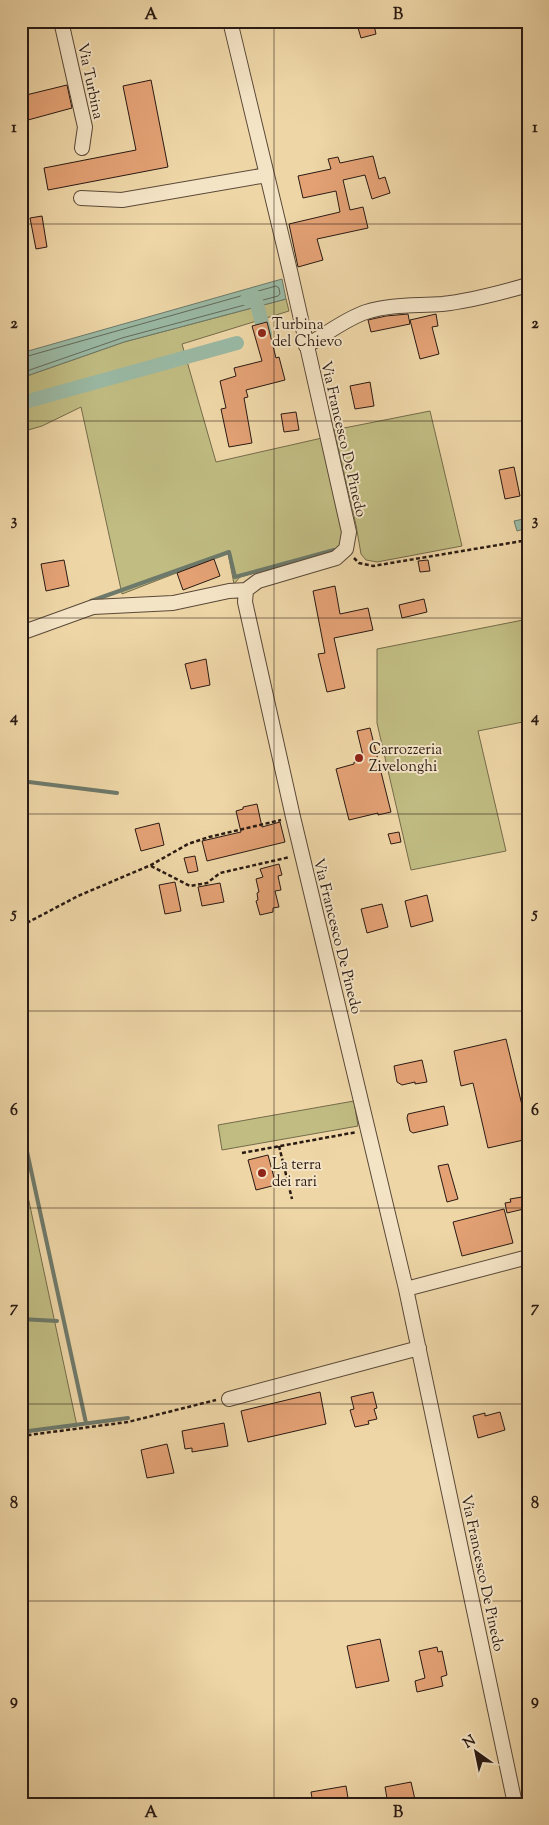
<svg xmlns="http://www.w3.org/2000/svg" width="549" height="1825" font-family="'Sorts Mill Goudy',serif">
<rect width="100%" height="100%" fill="#eed6a7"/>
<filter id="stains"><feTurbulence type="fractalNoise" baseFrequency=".004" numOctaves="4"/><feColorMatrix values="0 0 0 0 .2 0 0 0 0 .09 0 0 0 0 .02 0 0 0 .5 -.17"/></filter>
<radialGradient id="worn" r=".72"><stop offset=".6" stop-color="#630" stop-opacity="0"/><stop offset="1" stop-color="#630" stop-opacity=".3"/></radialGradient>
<path fill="#c0bc82" stroke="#746b4a" d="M 286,299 L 289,311 L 182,344 L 216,462 L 322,438 L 343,534 L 340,546 L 334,551 L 240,577 L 234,584 L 228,553 L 122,594 L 81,407 L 42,426 L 21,432 L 21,378 L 124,342 Z
M 430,411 L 462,546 L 377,562 L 366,560 L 361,554 L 356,525 L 334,430 Z
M 528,619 L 528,721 L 478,731 L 506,851 L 411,870 L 377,723 L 377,649 Z
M 354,1101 L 358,1126 L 222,1150 L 218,1125 Z
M 21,1164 L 77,1426 L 21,1433 Z"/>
<path fill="#9ab9a4" stroke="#6d796a" d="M 282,279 L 286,299 L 124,342 L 21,378 L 21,353 Z
M 528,518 L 528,528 L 517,531 L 514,521 Z"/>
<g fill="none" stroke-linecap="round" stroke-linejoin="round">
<path stroke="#626a5c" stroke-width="1" d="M 21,358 L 276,286 L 279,288 L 280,294 L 278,296 L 122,338 L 21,373"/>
<path stroke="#6d796a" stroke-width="4" d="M 91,601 L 229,552 L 235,577 L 334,550
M 21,781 L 117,793
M 21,1124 L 86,1423
M 21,1319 L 57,1321
M 21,1432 L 128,1418"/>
<path stroke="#9ab9a4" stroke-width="14" d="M 247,299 L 255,297 L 265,334
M 21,403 L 237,343"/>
</g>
<path fill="#e3a174" stroke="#291a13" d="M 356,21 L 373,21 L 376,34 L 361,38 Z
M 151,80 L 168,167 L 48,190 L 44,168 L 136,150 L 123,86 Z
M 67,85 L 72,108 L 28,120 L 22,96 Z
M 373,156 L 379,179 L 385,177 L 390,193 L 372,199 L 365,175 L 343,180 L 350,210 L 363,207 L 368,228 L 317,239 L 323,260 L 298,267 L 289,224 L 340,212 L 336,191 L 303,198 L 298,176 L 331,169 L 328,159 L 338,157 L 340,163 Z
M 42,216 L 47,247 L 36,249 L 30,218 Z
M 408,314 L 410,324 L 371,332 L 368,320 L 386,316 Z
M 436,314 L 438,326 L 432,327 L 439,354 L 420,359 L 410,320 Z
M 267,322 L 276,358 L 279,357 L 285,380 L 246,390 L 248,397 L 244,398 L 252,443 L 229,447 L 221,409 L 226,408 L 220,381 L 236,376 L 234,368 L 262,361 L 252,326 Z
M 370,382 L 374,406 L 355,409 L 350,386 Z
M 296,412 L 299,430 L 284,432 L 281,414 Z
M 514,467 L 520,496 L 505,499 L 499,470 Z
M 214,559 L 220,576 L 183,590 L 177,573 Z
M 64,560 L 69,586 L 46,591 L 41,564 Z
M 428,560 L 430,571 L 420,572 L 418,561 Z
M 335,586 L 340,614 L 368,608 L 373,630 L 334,638 L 345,688 L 327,692 L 318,654 L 325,653 L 313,591 Z
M 424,599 L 427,612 L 402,618 L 399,605 Z
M 206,659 L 210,685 L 191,689 L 185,664 Z
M 370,728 L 391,812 L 378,815 L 378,813 L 349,820 L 336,769 L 354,764 L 354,762 L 364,760 L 357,731 Z
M 257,804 L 262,827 L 280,822 L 285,842 L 207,861 L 202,841 L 241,832 L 236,811 L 243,809 L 243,807 Z
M 159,823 L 164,845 L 141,851 L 135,829 Z
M 399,832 L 401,842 L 391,844 L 388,834 Z
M 195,856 L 198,871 L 188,873 L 184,858 Z
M 279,864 L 282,875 L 278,876 L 281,890 L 275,891 L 279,907 L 273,908 L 273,912 L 260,915 L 256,901 L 258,900 L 257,893 L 259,892 L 256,879 L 263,877 L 260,869 Z
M 175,882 L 181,911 L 165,914 L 159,885 Z
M 220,883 L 224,902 L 202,906 L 198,887 Z
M 427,895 L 433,921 L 411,927 L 405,901 Z
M 382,904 L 388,927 L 367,933 L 361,909 Z
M 506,1039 L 528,1130 L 528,1139 L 488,1148 L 473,1083 L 461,1086 L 454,1051 Z
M 422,1060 L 427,1082 L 415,1084 L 415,1082 L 402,1085 L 397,1082 L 394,1066 Z
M 444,1106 L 448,1125 L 413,1133 L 410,1131 L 407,1118 L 408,1114 Z
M 268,1155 L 276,1185 L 256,1190 L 248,1160 Z
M 448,1164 L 458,1199 L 447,1202 L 438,1166 Z
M 528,1196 L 528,1208 L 507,1213 L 505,1203 L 511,1202 L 510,1199 Z
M 504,1209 L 513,1243 L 462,1256 L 453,1222 Z
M 320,1392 L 326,1424 L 248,1442 L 241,1411 Z
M 373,1392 L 377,1408 L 374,1409 L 377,1419 L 368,1421 L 369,1424 L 355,1427 L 350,1410 L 354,1409 L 351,1397 Z
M 500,1412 L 505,1430 L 478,1438 L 473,1416 L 485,1413 L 485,1416 Z
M 224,1423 L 228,1446 L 192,1452 L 192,1448 L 185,1449 L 182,1431 Z
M 167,1444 L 174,1473 L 147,1478 L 141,1450 Z
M 380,1639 L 389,1681 L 356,1688 L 347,1646 Z
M 437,1647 L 438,1652 L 442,1651 L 447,1675 L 441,1677 L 443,1686 L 417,1692 L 415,1681 L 425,1678 L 419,1651 Z
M 411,1782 L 416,1804 L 388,1804 L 385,1787 Z
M 346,1786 L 349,1804 L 313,1804 L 311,1792 Z"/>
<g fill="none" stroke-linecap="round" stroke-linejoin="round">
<defs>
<path id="minor" d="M 61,21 L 85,127 L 82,148
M 230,21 L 291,275 L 349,532 L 346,549 L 336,558 L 258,581 L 246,590 L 245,602 L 293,817 L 406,1289 L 515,1804
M 81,198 L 122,200 L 267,175
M 306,346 C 325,335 345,319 366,312 C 391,304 416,306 442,304 C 471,301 500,293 528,285
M 21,633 L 93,607 L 173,603 L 229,591 L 246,590
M 406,1289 L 528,1257
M 229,1399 L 419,1348"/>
</defs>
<use href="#minor" stroke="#5a4938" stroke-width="16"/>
<path stroke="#291a13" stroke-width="2.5" stroke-dasharray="4 2.5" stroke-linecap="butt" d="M 354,558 L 359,563 L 373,566 L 528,540
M 151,866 L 190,886 L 207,883 L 220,873 L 290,857
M 21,926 L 78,896 L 151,865 L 188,844 L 209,837 L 281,820
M 279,1146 L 292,1199
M 242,1153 L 357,1132
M 21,1436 L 128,1422 L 216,1400"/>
<use href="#minor" stroke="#f4e4c6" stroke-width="14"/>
</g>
<path fill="none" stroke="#291a13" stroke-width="1" stroke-opacity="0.55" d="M 274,21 L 274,1804M 21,224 L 528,224M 21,421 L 528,421M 21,618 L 528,618M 21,814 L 528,814M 21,1011 L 528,1011M 21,1208 L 528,1208M 21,1404 L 528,1404M 21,1601 L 528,1601"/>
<g fill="#8f2418" stroke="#f4e4c6" stroke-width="2">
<circle cx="262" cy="333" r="5"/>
<circle cx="359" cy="758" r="5"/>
<circle cx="262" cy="1173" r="5"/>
</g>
<g text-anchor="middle" stroke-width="4" stroke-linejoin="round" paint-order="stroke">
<g font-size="15" fill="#291a13" stroke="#f4e4c6">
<text transform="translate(91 81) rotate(78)" y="5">Via Turbina</text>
<text transform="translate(344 439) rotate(77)" y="5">Via Francesco De Pinedo</text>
<text transform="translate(338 936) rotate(76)" y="5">Via Francesco De Pinedo</text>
<text transform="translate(483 1573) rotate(78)" y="5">Via Francesco De Pinedo</text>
</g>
<g font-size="15" fill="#291a13" stroke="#f4e4c6" text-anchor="start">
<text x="272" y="329">Turbina<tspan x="272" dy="17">del Chievo</tspan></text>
<text x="369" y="754">Carrozzeria<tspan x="369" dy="17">Zivelonghi</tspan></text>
<text x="272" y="1169">La terra<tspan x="272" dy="17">dei rari</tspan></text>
</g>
</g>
<rect width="549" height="1825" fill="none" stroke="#eed6a7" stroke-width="55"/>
<g transform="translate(476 1752) rotate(327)" stroke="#f4e4c6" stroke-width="4" paint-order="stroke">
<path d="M0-4L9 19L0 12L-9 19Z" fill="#291a13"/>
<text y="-8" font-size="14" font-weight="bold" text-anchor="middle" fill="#291a13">N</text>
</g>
<rect x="28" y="28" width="494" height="1770" fill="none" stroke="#291a13" stroke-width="2"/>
<g font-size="16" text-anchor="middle" font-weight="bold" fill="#291a13">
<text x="151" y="19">A</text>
<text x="398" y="19">B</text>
<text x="14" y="132">1</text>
<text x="535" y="132">1</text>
<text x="14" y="328">2</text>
<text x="535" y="328">2</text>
<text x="14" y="525">3</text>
<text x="535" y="525">3</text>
<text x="14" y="722">4</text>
<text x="535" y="722">4</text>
<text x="14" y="918">5</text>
<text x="535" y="918">5</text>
<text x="14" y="1115">6</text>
<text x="535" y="1115">6</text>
<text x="14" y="1312">7</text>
<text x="535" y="1312">7</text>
<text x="14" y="1508">8</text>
<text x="535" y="1508">8</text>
<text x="14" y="1705">9</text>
<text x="535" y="1705">9</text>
<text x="151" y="1817">A</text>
<text x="398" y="1817">B</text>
</g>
<rect width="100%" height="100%" filter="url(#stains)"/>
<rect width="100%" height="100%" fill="url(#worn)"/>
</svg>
